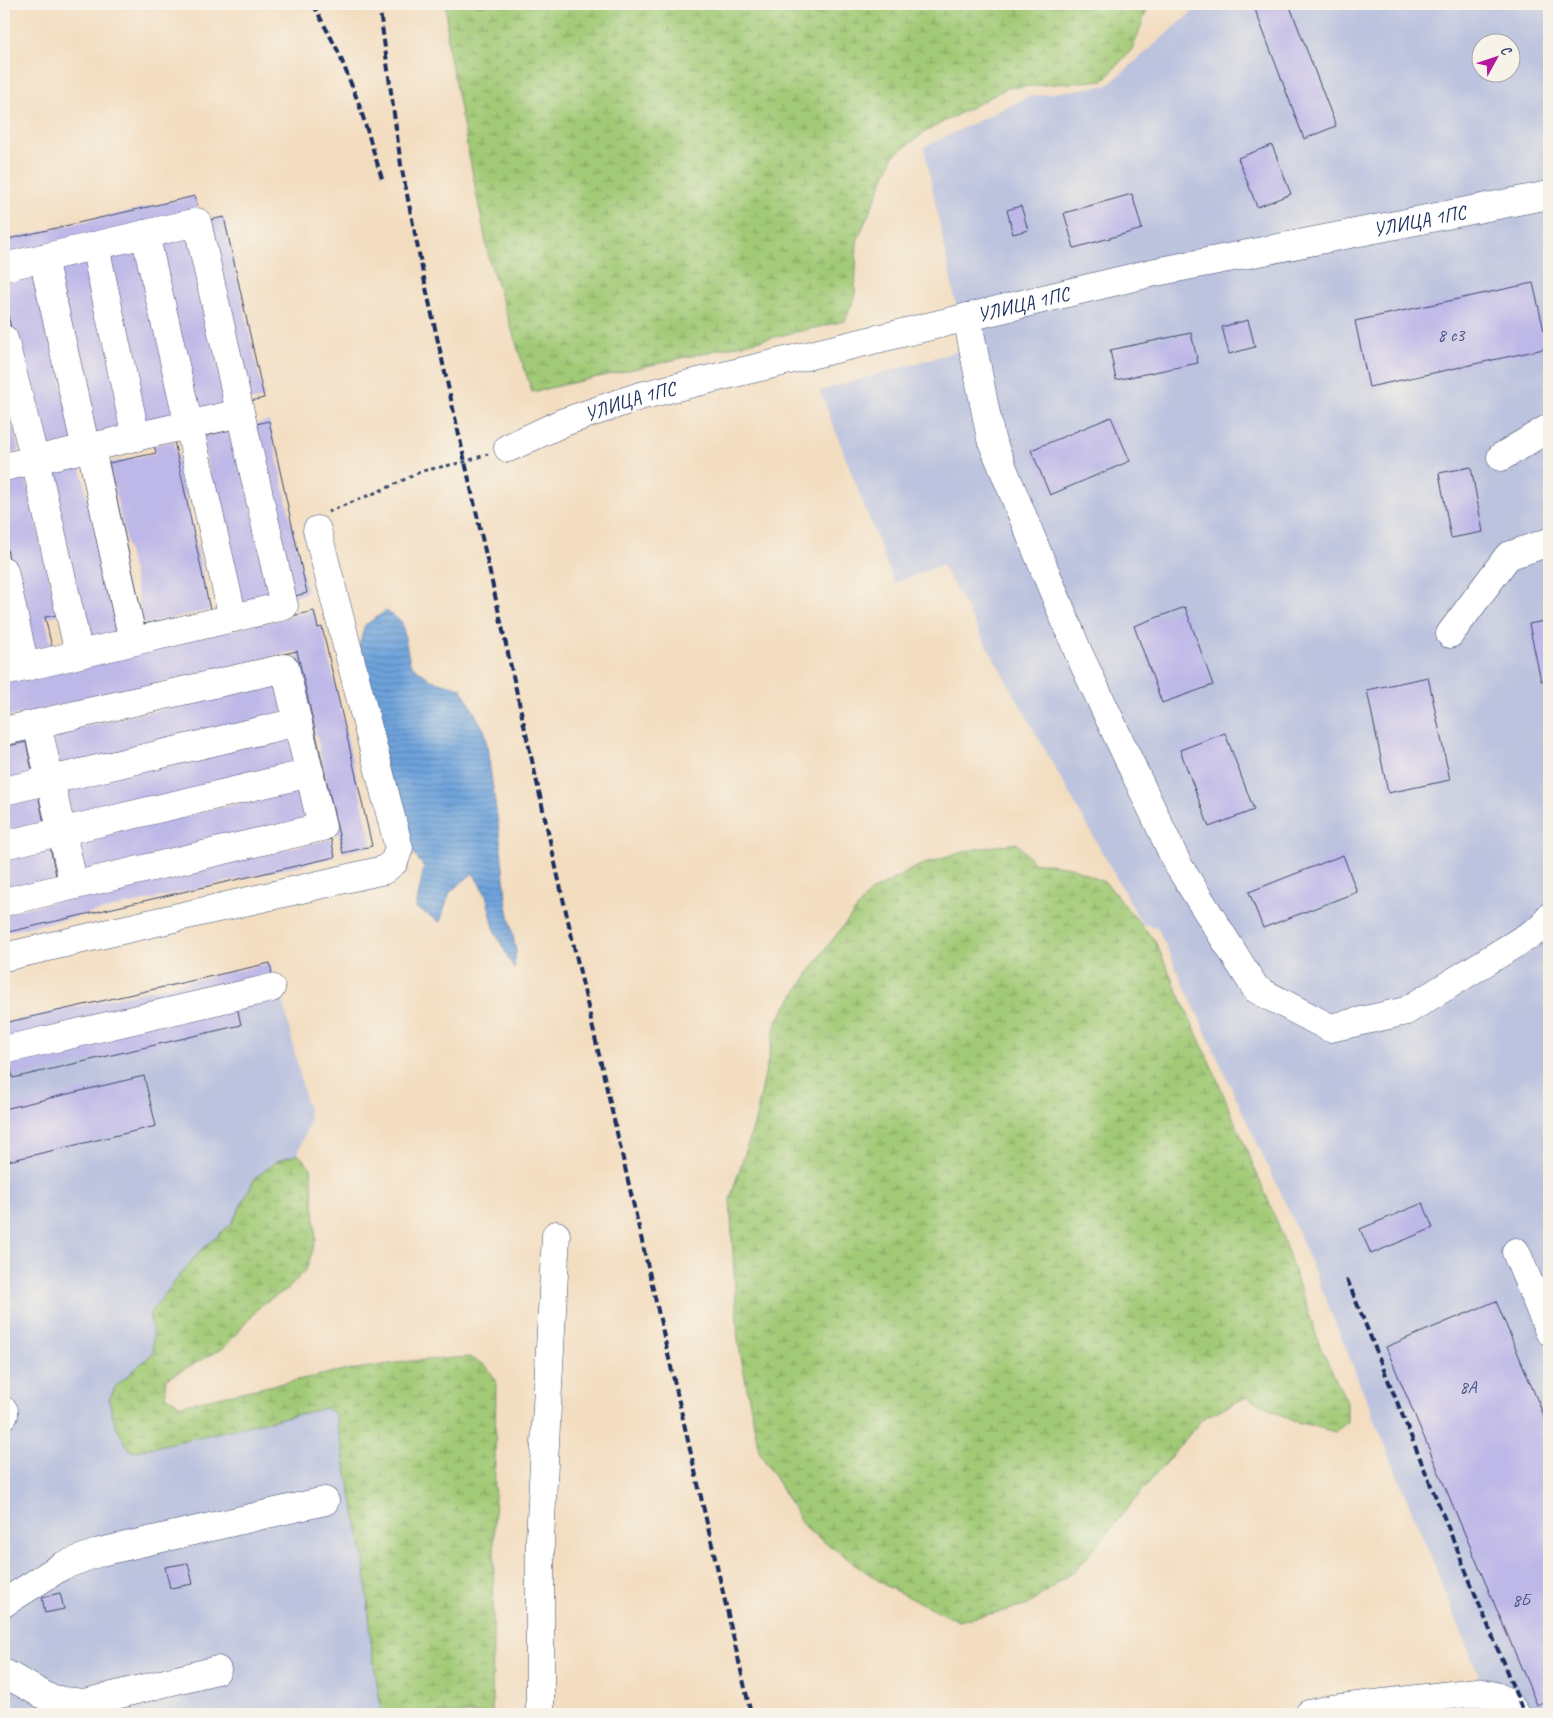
<svg xmlns="http://www.w3.org/2000/svg" width="1553" height="1718" font-family="Caveat,sans-serif">
<defs>
<pattern id="wetland-marsh" width="20" height="14" patternUnits="userSpaceOnUse" patternTransform="scale(1.25)"><rect width="20" height="14" fill="#a2ca76"/><path d="M1 5h8M5 5V1M11 12h8M15 12V8" fill="none" stroke="#83a464"/></pattern>
<pattern id="water-rules" width="6" height="5" patternUnits="userSpaceOnUse" patternTransform="scale(1.25)"><rect width="6" height="5" fill="#6ea3db"/><path d="M0 2.5h6" fill="none" stroke="#5a85b5"/></pattern>
</defs>
<rect width="100%" height="100%" fill="#f7f3e8"/>
<filter id="ink" filterUnits="userSpaceOnUse"><feTurbulence type="fractalNoise" baseFrequency=".02" numOctaves="2"/><feDisplacementMap in="SourceGraphic" scale="10" xChannelSelector="R" yChannelSelector="G"/><feConvolveMatrix kernelMatrix="1 2 1 2 8 2 1 2 1" color-interpolation-filters="sRGB"/></filter>
<filter id="wash" filterUnits="userSpaceOnUse"><feTurbulence type="fractalNoise" baseFrequency=".0096" numOctaves="4" result="noise"/><feDisplacementMap in="SourceGraphic" scale="20" xChannelSelector="R" yChannelSelector="G"/><feGaussianBlur stdDeviation="1.12" result="paint"/><feColorMatrix in="noise" values="0 0 0 0 0 0 0 0 0 0 0 0 0 0 0 0 0 1.4 0 .05"/><feComposite in="paint" operator="in"/></filter>
<g filter="url(#wash)">
<rect width="100%" height="100%" fill="#f3ddc0"/>
<path fill="#bcc3de" fill-rule="evenodd" d="M 1201,4 L 1549,4 L 1549,1714 L 1495,1714 L 1296,1227 L 1157,927 L 1142,924 L 942,565 L 894,583 L 820,391 L 965,349 L 924,147 L 1027,97 L 1108,85 ZM 1480,42 L 1510,42 L 1510,72 L 1480,72 Z
M 282,996 L 310,1120 L 298,1154 L 277,1162 L 255,1178 L 232,1223 L 197,1254 L 149,1314 L 153,1333 L 153,1353 L 116,1386 L 114,1422 L 326,1408 L 335,1415 L 364,1558 L 372,1651 L 382,1714 L 4,1714 L 4,1060 Z"/>
<path fill="url(#wetland-marsh)" stroke="#5e7c6a" d="M 446,4 L 1149,4 L 1133,48 L 1104,80 L 1007,88 L 925,132 L 894,155 L 857,241 L 855,297 L 845,321 L 532,392 L 490,263 L 448,47 Z
M 1017,843 L 1033,862 L 1071,867 L 1106,883 L 1155,941 L 1214,1072 L 1278,1224 L 1321,1349 L 1347,1402 L 1347,1422 L 1335,1432 L 1293,1421 L 1247,1397 L 1203,1418 L 1077,1569 L 1026,1606 L 958,1621 L 886,1586 L 805,1528 L 759,1451 L 738,1341 L 730,1199 L 755,1122 L 776,1022 L 823,952 L 870,892 L 918,866 L 970,850 Z
M 298,1154 L 311,1168 L 316,1239 L 307,1268 L 289,1288 L 262,1304 L 225,1347 L 166,1379 L 165,1386 L 167,1397 L 181,1405 L 335,1372 L 411,1361 L 469,1357 L 486,1366 L 496,1380 L 492,1714 L 382,1714 L 372,1651 L 364,1558 L 335,1414 L 326,1408 L 132,1452 C 118,1435 113,1421 109,1399 L 116,1386 L 153,1353 L 153,1333 L 149,1314 L 197,1254 L 232,1223 L 255,1178 L 277,1161 Z"/>
<path fill="url(#water-rules)" stroke="#44699c" d="M 386,611 L 402,622 L 410,664 L 431,680 L 461,688 L 485,732 L 499,831 L 507,905 L 516,951 L 514,969 L 495,932 L 486,895 L 473,873 L 450,892 L 440,922 L 416,908 L 424,867 L 402,838 L 358,648 L 365,625 Z"/>
<g id="blocks">
<path fill="#beb8e8" d="M 1253,4 L 1289,4 L 1336,126 L 1304,139 Z
M 1272,145 L 1291,194 L 1257,207 L 1238,158 Z
M 1132,194 L 1142,229 L 1074,248 L 1064,213 Z
M 195,196 L 199,213 L 4,259 L 4,240 Z
M 1021,206 L 1028,230 L 1013,234 L 1007,210 Z
M 224,217 L 264,398 L 245,402 L 205,221 Z
M 190,234 L 228,406 L 194,414 L 156,241 Z
M 138,246 L 175,418 L 140,425 L 104,253 Z
M 88,260 L 125,428 L 91,436 L 53,268 Z
M 35,271 L 76,440 L 40,448 L 4,299 L 4,278 Z
M 1533,283 L 1548,348 L 1369,387 L 1355,321 Z
M 1248,320 L 1255,347 L 1229,354 L 1222,327 Z
M 1191,333 L 1198,363 L 1116,380 L 1110,350 Z
M 4,390 L 19,451 L 4,455 Z
M 1111,417 L 1130,461 L 1050,495 L 1031,450 Z
M 269,421 L 307,593 L 290,597 L 252,425 Z
M 234,429 L 273,602 L 240,609 L 201,437 Z
M 174,441 L 210,610 L 144,624 L 109,463 L 156,453 L 154,445 Z
M 79,459 L 117,635 L 82,642 L 45,467 Z
M 1471,467 L 1483,532 L 1451,538 L 1439,473 Z
M 25,474 L 58,615 L 45,617 L 53,652 L 31,657 L 4,536 L 4,479 Z
M 1185,607 L 1213,685 L 1162,703 L 1134,626 Z
M 314,611 L 318,628 L 322,627 L 372,846 L 343,853 L 297,651 L 4,718 L 4,682 Z
M 1549,620 L 1549,679 L 1541,681 L 1529,624 Z
M 1428,677 L 1450,780 L 1388,793 L 1367,690 Z
M 279,683 L 287,715 L 59,766 L 52,734 Z
M 1225,733 L 1254,810 L 1209,827 L 1180,750 Z
M 291,737 L 298,769 L 70,819 L 63,786 Z
M 26,742 L 33,775 L 4,782 L 4,747 Z
M 302,789 L 310,822 L 82,874 L 74,841 Z
M 38,794 L 45,828 L 4,837 L 4,802 Z
M 331,839 L 335,857 L 4,933 L 4,913 Z
M 50,847 L 57,880 L 4,892 L 4,857 Z
M 1343,855 L 1357,892 L 1263,928 L 1249,892 Z
M 270,963 L 273,979 L 4,1040 L 4,1023 Z
M 236,1002 L 241,1025 L 13,1078 L 7,1055 Z
M 144,1076 L 156,1126 L 4,1162 L 4,1109 Z
M 1423,1203 L 1433,1228 L 1371,1254 L 1360,1229 Z
M 1496,1301 L 1549,1428 L 1549,1699 L 1537,1705 L 1386,1347 Z
M 188,1563 L 193,1584 L 170,1588 L 165,1567 Z
M 60,1593 L 64,1609 L 45,1613 L 42,1597 Z"/>
</g>
</g>
<g filter="url(#ink)">
<use href="#blocks" fill-opacity="0" stroke="#3b496d" stroke-width="1"/>
<g fill="none" stroke-linecap="round" stroke-linejoin="round">
<defs>
<g id="minor">
<path d="M 145,234 L 233,618"/>
<path d="M 95,246 L 136,437"/>
<path d="M 43,258 L 86,449 L 93,458 L 133,641"/>
<path d="M 4,267 L 197,222 L 284,606 L 4,672"/>
<path d="M 967,317 L 991,439 L 1079,654 L 1178,865 L 1256,989 L 1330,1028 L 1406,1011 L 1546,925 L 1549,917"/>
<path d="M 4,339 L 35,460 L 79,654"/>
<path id="s1" d="M 508,448 L 564,422 L 640,396 L 1151,273 L 1549,195"/>
<path d="M 1501,457 L 1549,428"/>
<path d="M 4,467 L 240,413"/>
<path d="M 4,571 L 25,667"/>
<path d="M 1450,634 L 1508,556 L 1549,542"/>
<path d="M 37,724 L 74,885"/>
<path d="M 4,731 L 285,668 L 322,827 L 4,902"/>
<path d="M 4,791 L 298,722"/>
<path d="M 4,845 L 310,773"/>
<path d="M 4,957 L 384,870 L 394,862 L 399,848 L 317,530"/>
<path d="M 4,1050 L 271,988"/>
<path d="M 1516,1252 L 1549,1331"/>
<path d="M 4,1411 L 4,1415"/>
<path d="M 4,1603 L 62,1566 L 100,1552 L 325,1501"/>
<path d="M 4,1673 L 49,1698 L 64,1701 L 84,1703 L 217,1670"/>
<path d="M 540,1714 L 540,1539 L 556,1235"/>
<path d="M 1309,1714 L 1332,1709 L 1477,1692 C 1497,1695 1504,1697 1516,1714"/>
</g>
</defs>
<use href="#minor" stroke="#3b496d" stroke-width="29"/>
<path stroke="#3b496d" stroke-width="3" stroke-dasharray="4 4" stroke-linecap="butt" d="M 328,512 L 389,487 L 422,471 L 464,462 L 488,454"/>
<use href="#minor" stroke="#fff" stroke-width="28"/>
<path stroke="#1b2f5e" stroke-width="4" stroke-dasharray="8 4" stroke-linecap="butt" d="M 313,4 L 338,51 L 359,104 L 383,182
M 379,4 L 401,165 L 426,288 L 564,903 L 751,1714
M 1347,1279 L 1524,1714"/>
</g>
</g>
<g text-anchor="middle" stroke-width="4" stroke-linejoin="round" paint-order="stroke">
<g font-size="18" fill="#445180">
<text x="1451" y="341">8 с3</text>
<text x="1468" y="1393">8А</text>
<text x="1521" y="1606">8Б</text>
</g>
<g font-size="20" fill="#1b2f5e" stroke="#f7f3e8">
<text dy="7" stroke="none"><textPath href="#s1" startOffset="941">УЛИЦА 1ПС</textPath></text>
<text dy="7" stroke="none"><textPath href="#s1" startOffset="536">УЛИЦА 1ПС</textPath></text>
<text dy="7" stroke="none"><textPath href="#s1" startOffset="131">УЛИЦА 1ПС</textPath></text>
</g>
</g>
<rect width="1553" height="1718" fill="none" stroke="#f7f3e8" stroke-width="20"/>
<g transform="translate(1496 58) rotate(50)"><circle r="24" fill="#f7f3e8" stroke="#9fa5b1"/>
<path d="M0-4L9 19L0 12L-9 19Z" fill="#b5179e"/>
<text y="-8" font-size="14" font-weight="bold" text-anchor="middle" fill="#1b2f5e">С</text>
</g>
</svg>
